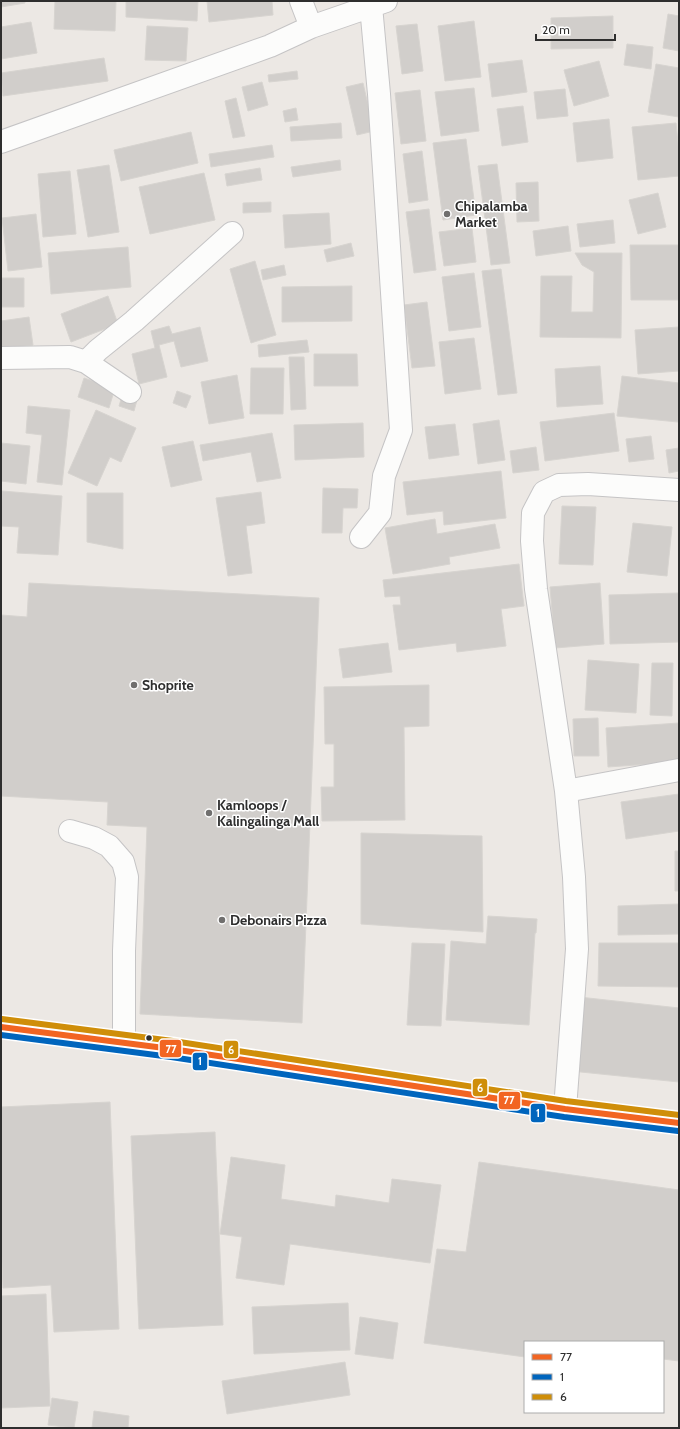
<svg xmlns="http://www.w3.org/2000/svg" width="680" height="1429" font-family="Cabin,sans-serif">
<rect width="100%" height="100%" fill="#ece8e4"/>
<path fill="#d1cecb" stroke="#d7d4d0" d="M 1,1 L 25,1 L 25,3 L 1,7 Z
M 55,1 L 116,1 L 115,31 L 54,29 Z
M 126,1 L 198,1 L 197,21 L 126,17 Z
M 207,1 L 272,1 L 273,15 L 209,22 Z
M 668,14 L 679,16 L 679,51 L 663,48 Z
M 613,16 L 613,48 L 551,49 L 551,18 Z
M 474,21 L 481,77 L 445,81 L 438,26 Z
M 31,22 L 37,53 L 1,59 L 1,27 Z
M 417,24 L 423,71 L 402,74 L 396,26 Z
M 147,26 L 188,28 L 186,61 L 145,60 Z
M 627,44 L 653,47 L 651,69 L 624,65 Z
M 104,58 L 108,81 L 3,96 L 1,73 Z
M 522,60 L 527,92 L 492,97 L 488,64 Z
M 599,61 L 609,96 L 574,106 L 564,70 Z
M 656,64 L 679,68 L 679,117 L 648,112 Z
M 297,71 L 298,79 L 269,82 L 268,75 Z
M 262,82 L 268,105 L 248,111 L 242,87 Z
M 363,83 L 374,131 L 357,135 L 346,87 Z
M 474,88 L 479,131 L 441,136 L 435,92 Z
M 565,89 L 568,116 L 537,119 L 534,92 Z
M 420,90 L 426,141 L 401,144 L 395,93 Z
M 236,98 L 245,136 L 233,138 L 225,101 Z
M 523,106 L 528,142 L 502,146 L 497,109 Z
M 296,108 L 298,120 L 285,122 L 283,111 Z
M 609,119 L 613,158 L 577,162 L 573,123 Z
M 341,123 L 342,138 L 291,141 L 290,127 Z
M 676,123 L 679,153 L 679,176 L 638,180 L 632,127 Z
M 191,132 L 198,163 L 121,181 L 114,150 Z
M 466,139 L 476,215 L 443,220 L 433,143 Z
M 272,145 L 274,157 L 211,167 L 209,154 Z
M 422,151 L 428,200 L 409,203 L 403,154 Z
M 340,160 L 341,170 L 293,177 L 291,167 Z
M 497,164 L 510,263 L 491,265 L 478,166 Z
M 109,165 L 119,232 L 88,237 L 77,170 Z
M 260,168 L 262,180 L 227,186 L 225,174 Z
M 70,171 L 76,234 L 43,237 L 38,174 Z
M 204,173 L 215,220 L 150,234 L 139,187 Z
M 538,182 L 539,221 L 517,222 L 516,183 Z
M 658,193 L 666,227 L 638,234 L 629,200 Z
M 271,202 L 271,212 L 243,213 L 243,203 Z
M 429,209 L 436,270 L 414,273 L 406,212 Z
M 329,213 L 331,244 L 285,248 L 283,215 Z
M 36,214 L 42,267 L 8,271 L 2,218 Z
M 613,220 L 615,243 L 580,247 L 577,224 Z
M 568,226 L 571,251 L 536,256 L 533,231 Z
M 472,228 L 476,262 L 444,266 L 439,232 Z
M 351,243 L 354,256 L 327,262 L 324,250 Z
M 630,245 L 679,245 L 679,300 L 631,300 Z
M 128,247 L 131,287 L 51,294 L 48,253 Z
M 575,253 L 622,253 L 621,338 L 540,337 L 541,276 L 572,276 L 571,312 L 593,312 L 594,272 L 582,265 Z
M 255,261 L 276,335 L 251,343 L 230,269 Z
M 284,265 L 286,275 L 263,280 L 261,270 Z
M 501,269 L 517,393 L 498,395 L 482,271 Z
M 474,273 L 481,327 L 449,331 L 442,277 Z
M 1,278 L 24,278 L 24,307 L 1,307 Z
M 352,286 L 352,321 L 282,322 L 282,287 Z
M 108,296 L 118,324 L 71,342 L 61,314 Z
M 427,302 L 435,366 L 412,368 L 404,305 Z
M 29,317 L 33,345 L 1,349 L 1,321 Z
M 169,326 L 172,334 L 200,327 L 208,361 L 181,367 L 174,341 L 159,345 L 167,377 L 139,384 L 132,354 L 155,348 L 151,331 Z
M 679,327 L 679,371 L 638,374 L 635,330 Z
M 474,338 L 481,389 L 445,394 L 439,342 Z
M 307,340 L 309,352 L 259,357 L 258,345 Z
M 314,354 L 357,354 L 358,386 L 314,386 Z
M 289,357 L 304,357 L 306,409 L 291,410 Z
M 600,366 L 603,404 L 557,407 L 555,369 Z
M 251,368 L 284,368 L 283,414 L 250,414 Z
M 237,375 L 244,418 L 209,424 L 201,382 Z
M 622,376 L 679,383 L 678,422 L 617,416 Z
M 84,378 L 115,388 L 109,408 L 78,397 Z
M 177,391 L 191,396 L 186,408 L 173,403 Z
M 122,396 L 137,400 L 134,411 L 119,406 Z
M 28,406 L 70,410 L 62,485 L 37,482 L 42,435 L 26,433 Z
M 96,410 L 136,428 L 121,462 L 110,457 L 97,486 L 68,473 Z
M 614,413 L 619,451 L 545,461 L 540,422 Z
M 499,420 L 505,460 L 478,464 L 473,424 Z
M 363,423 L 364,457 L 295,460 L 294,425 Z
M 455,424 L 459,455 L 429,459 L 425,427 Z
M 272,433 L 281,478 L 257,482 L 251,452 L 203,461 L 200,445 Z
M 651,436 L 654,459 L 629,462 L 626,439 Z
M 193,441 L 202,480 L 171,487 L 162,447 Z
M 1,443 L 30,446 L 26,484 L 1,481 Z
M 536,447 L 539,470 L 513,473 L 510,451 Z
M 679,448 L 679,471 L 669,473 L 666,450 Z
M 501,471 L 506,518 L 444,525 L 443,511 L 407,515 L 403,482 Z
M 323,488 L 358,489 L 357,508 L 343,508 L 342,533 L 322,533 Z
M 2,491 L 62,496 L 58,555 L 17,553 L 19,527 L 1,526 Z
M 261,492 L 265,523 L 246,526 L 252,573 L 228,576 L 216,498 Z
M 87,493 L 123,493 L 123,549 L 87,542 Z
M 562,506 L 596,507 L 593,565 L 559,564 Z
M 435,519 L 437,534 L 495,524 L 500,548 L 449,557 L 450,564 L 393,574 L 385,528 Z
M 633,523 L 672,527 L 667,576 L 627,572 Z
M 519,564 L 524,606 L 501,609 L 506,646 L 457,652 L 456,643 L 399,650 L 393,605 L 401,605 L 400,596 L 385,597 L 383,580 Z
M 29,583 L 319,598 L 302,1023 L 140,1014 L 147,827 L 107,825 L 108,802 L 1,796 L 1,615 L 27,617 Z
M 600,583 L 604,644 L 555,648 L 550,587 Z
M 679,593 L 679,642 L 610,644 L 609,595 Z
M 388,643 L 392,672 L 343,678 L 339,649 Z
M 588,660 L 639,664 L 636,713 L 585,710 Z
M 652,663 L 673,663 L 672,716 L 650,715 Z
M 429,685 L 429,726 L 404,727 L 405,820 L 322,821 L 321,787 L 334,787 L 334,744 L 325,744 L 324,687 Z
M 598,718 L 599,756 L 574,756 L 573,719 Z
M 679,723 L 679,762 L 608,767 L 606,728 Z
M 679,794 L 679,831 L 626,839 L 621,802 Z
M 361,833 L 482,836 L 483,932 L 361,924 Z
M 675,851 L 679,851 L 679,891 L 675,891 Z
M 679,904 L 679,934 L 618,935 L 618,906 Z
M 488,916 L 537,919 L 536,933 L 535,933 L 529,1025 L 446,1020 L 451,941 L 486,944 Z
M 412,943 L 445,944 L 441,1026 L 407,1025 Z
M 599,943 L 679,943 L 679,987 L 598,986 Z
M 579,997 L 679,1008 L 679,1082 L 571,1071 Z
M 110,1102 L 119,1329 L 54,1332 L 51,1285 L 3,1288 L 1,1243 L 1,1107 Z
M 215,1132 L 223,1325 L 139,1329 L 131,1136 Z
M 231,1157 L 285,1165 L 281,1199 L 335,1207 L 336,1195 L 389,1203 L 392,1179 L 441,1185 L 430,1263 L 290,1244 L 284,1285 L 236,1278 L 242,1237 L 220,1234 Z
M 479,1162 L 679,1190 L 679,1361 L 663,1359 L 663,1342 L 525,1342 L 525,1357 L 424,1343 L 437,1249 L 466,1252 Z
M 46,1294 L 50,1406 L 1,1408 L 1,1296 Z
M 348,1303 L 350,1350 L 254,1354 L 252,1307 Z
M 360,1317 L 398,1323 L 393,1359 L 355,1354 Z
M 345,1362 L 350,1395 L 227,1414 L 222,1381 Z
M 52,1398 L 78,1402 L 74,1428 L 48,1425 Z
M 94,1411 L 129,1416 L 128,1428 L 92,1428 Z"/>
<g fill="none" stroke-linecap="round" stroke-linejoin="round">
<defs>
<path id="minor" d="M 301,1 L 311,27
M 1,142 L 270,46 L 311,27 L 386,1
M 1,358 L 70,357 L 86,362 L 130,392
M 86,362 L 98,350 L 134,321 L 232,233
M 361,537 L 380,513 L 384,476 L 401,430 L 379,94 L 371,6
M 566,791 L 679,770
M 70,831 L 94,838 L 109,846 L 123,862 L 127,877 L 124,951 L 124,1042
M 565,1109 L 577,949 L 574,877 L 566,791 L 536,589 L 532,541 L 533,513 L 544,492 L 559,485 L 588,484 L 679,490"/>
<path id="major" d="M 1,1027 L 172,1049 L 565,1109 L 679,1123"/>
</defs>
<use href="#minor" stroke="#c5c4c5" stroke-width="24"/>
<use href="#major" stroke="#c6c5c4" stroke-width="24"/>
<use href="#minor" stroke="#fcfcfb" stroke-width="22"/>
<use href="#major" stroke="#e8e4d6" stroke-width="22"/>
<defs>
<path id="bus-1" d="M 1,1027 L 172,1049 L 565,1109 L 679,1123"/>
<path id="bus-2" d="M 1,1035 L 171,1057 L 564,1117 L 678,1131"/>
<path id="bus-3" d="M 2,1019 L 173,1041 L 566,1101 L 679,1115"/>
</defs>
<use href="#bus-1" stroke="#fff" stroke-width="9"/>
<use href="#bus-2" stroke="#fff" stroke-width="9"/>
<use href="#bus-3" stroke="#fff" stroke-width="9"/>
<use href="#bus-1" stroke="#f26522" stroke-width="6"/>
<use href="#bus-2" stroke="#0065bd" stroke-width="6"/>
<use href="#bus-3" stroke="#cf8e09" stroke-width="6"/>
</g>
<g fill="#706f6e" stroke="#fff" stroke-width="1.5">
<circle cx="447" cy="214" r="4"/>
<circle cx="134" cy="685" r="4"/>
<circle cx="209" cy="813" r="4"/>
<circle cx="222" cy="920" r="4"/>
</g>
<circle fill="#2e2e2e" stroke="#fff" stroke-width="1.5" cx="149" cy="1038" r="3.5"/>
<g text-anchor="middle" stroke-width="3" stroke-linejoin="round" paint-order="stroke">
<g font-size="14" font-weight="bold" fill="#2e2e2e" stroke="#fff" text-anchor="start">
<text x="455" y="211">Chipalamba<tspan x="455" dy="16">Market</tspan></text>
<text x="142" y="690">Shoprite</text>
<text x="217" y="810">Kamloops /<tspan x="217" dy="16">Kalingalinga Mall</tspan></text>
<text x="230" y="925">Debonairs Pizza</text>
</g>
</g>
<g stroke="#fff" stroke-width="1.5">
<rect x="159" y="1039" width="23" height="19" rx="4" fill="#f26522"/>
<rect x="223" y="1040" width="16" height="19" rx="4" fill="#cf8e09"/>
<rect x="192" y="1052" width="16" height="19" rx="4" fill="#0065bd"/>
<rect x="472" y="1078" width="16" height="19" rx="4" fill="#cf8e09"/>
<rect x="498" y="1091" width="23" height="19" rx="4" fill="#f26522"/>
<rect x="530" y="1103" width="16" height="20" rx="4" fill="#0065bd"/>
</g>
<g font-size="11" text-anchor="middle" font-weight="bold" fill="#fff">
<text x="171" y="1053">77</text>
<text x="231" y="1054">6</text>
<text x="200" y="1065">1</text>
<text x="480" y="1092">6</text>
<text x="509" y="1104">77</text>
<text x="538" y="1117">1</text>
</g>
<rect width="680" height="1429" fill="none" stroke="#2e2e2e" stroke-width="4"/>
<rect x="524" y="1341" width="140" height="72" fill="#ffffff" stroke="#ababab"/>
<rect x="532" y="1354" width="20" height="6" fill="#f26522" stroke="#ababab"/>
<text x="560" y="1361" font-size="12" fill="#2e2e2e">77</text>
<rect x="532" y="1374" width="20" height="6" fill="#0065bd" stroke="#ababab"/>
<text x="560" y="1381" font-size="12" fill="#2e2e2e">1</text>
<rect x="532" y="1394" width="20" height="6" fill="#cf8e09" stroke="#ababab"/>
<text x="560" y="1401" font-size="12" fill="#2e2e2e">6</text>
<path d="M536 34v6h79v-6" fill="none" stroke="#2e2e2e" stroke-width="2"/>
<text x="542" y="34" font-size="12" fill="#2e2e2e" stroke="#ffffff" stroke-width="3" paint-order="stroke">20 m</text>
</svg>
